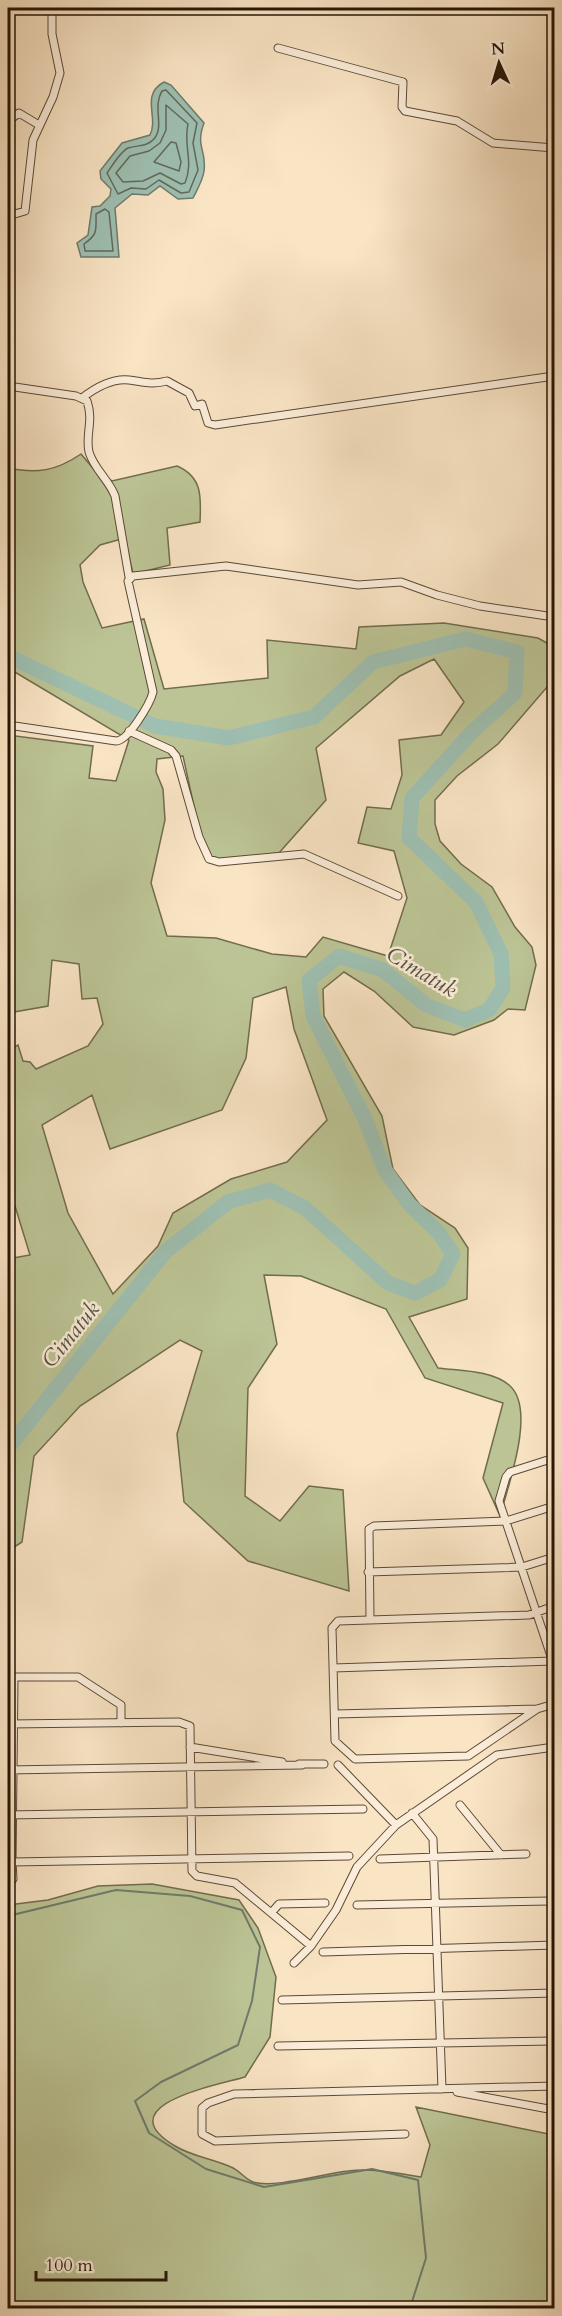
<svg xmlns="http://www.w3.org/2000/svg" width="562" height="2316" font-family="Cardo,serif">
<rect width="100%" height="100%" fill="#f9e4c4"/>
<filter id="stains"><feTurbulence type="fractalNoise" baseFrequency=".00333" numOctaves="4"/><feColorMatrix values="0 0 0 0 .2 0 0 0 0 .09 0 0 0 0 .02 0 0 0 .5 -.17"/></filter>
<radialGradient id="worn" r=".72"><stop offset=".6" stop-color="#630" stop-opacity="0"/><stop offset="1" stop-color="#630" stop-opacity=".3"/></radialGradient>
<path fill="#bcc495" stroke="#716c4d" stroke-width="1.5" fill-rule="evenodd" d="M 81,454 L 96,472 L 112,481 L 177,466 C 203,477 201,498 200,522 L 167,528 L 170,565 L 133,574 L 125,538 L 100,545 L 80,565 L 83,582 L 102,628 L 144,619 L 164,689 L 268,678 L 267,640 L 356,649 L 359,627 L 444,623 L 538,638 L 554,647 L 554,679 L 498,744 L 457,776 L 435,800 L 435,824 L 440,841 L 461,864 L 492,887 L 515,927 L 532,947 L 536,965 L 525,1010 L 508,1009 L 494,1020 L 454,1035 L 413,1027 L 374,991 L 344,972 L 323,989 L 324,1016 L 382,1116 L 393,1169 L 420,1205 L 455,1228 L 468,1248 L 467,1299 L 409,1317 L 438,1368 C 460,1371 491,1370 509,1385 C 537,1408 508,1486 500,1516 L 483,1478 L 503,1403 L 425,1378 L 386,1309 L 301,1276 L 264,1275 L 277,1344 L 248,1388 L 245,1496 L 280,1521 L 309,1486 L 343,1490 L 349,1591 L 248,1561 L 184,1502 L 177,1434 L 202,1351 L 180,1340 L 80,1406 L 34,1456 L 22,1542 L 8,1551 L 12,1511 L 8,1488 L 8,1259 L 30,1255 L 15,1206 L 8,1205 L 8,1050 L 18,1045 L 23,1061 L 30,1062 L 36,1069 L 88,1046 L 103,1024 L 97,998 L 82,999 L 79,964 L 52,960 L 48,1006 L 8,1013 L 8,735 L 93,746 L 89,778 L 116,781 L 129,740 L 8,668 L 8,468 C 37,474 56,471 81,454 ZM 434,659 L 464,702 L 441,735 L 399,740 L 402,775 L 391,809 L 367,807 L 358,843 L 394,851 L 407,898 L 388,956 L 323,937 L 306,957 L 272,954 L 216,938 L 167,936 L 151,883 L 165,820 L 163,789 L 156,772 L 157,759 L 183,756 L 204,852 L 219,862 L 278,854 L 326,800 L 316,748 L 400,676 ZM 286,987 L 294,1029 L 327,1120 L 287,1162 L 231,1179 L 173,1213 L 158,1246 L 113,1294 L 68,1213 L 42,1125 L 92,1095 L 110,1149 L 222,1110 L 246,1058 L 253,998 Z
M 152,1884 L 239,1900 L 258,1928 L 276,1977 L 270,2037 L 245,2077 C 218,2085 106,2105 175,2146 C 191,2156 213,2159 231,2167 C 239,2170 245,2179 253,2182 C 273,2189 326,2173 348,2171 C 373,2168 397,2173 421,2177 L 430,2145 L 416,2107 L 554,2135 L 554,2308 L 8,2308 L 8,1907 L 16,1904 L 48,1900 L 98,1886 Z"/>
<path fill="#9ebfb1" stroke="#6e7b6c" stroke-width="1.5" d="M 164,82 L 171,85 L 204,123 C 195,147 207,150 204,171 C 203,180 197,190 193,198 L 178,199 L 160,186 L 148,195 L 132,194 L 115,208 L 119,257 L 81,257 L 77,243 L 88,235 L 92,207 L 100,206 L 110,196 L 111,189 L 101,179 L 100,171 L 122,143 L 150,135 C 159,117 140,95 164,82 Z"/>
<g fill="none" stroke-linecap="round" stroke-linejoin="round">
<path stroke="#626a5b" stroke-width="1.5" d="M 166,90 L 197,123 L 193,143 L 198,170 L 189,192 L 181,193 L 159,180 L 146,189 L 131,188 L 118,194 L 107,173 C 112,166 120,152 128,148 C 137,145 147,147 154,139 C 165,126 152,107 162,91 Z
M 166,105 L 188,124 C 183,147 194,161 185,183 L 181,184 L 160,173 L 143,181 L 123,182 L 116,173 L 130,156 L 149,151 L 160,143 L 166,130 Z
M 171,142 L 176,143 L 181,162 L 179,171 L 154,162 Z
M 105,209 L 109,212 L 113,251 L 85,251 L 84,244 C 98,234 96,231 96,214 Z"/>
<path stroke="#6e7b6c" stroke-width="2" d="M 8,1916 L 116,1890 L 190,1896 L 242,1910 L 260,1947 L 252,2001 L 238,2045 L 161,2082 L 135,2101 L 149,2133 L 206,2169 L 264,2187 L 372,2169 L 418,2180 L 426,2258 L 410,2308"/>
<path stroke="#9ebfb1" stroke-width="15" d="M 8,656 L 155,726 L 229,738 L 314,717 L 373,662 L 465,639 L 517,652 L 515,693 L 471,733 L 412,798 L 409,838 L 476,902 L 501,954 L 503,988 L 489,1010 L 465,1020 L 426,1005 L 383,970 L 339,956 L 309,980 L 313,1016 L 364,1117 L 385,1170 L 409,1204 L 438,1232 L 453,1254 L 440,1280 L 415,1293 L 388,1283 L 305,1208 L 270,1190 L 228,1202 L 166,1251 L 8,1448"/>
<defs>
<path id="street" d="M 278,48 L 403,82 L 402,107 L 405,111 L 457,121 L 493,143 L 554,148
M 8,121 L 19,113 L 39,125
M 8,216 L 25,211 L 33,140 L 53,97 L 60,73 L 52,34 L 52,8
M 8,386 L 76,396 L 87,401 C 94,421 85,435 89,452 C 94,469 109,480 115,496 L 129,577
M 82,398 C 95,388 112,378 129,380 C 144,382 152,385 167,381 L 189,393 L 195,406 L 202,404 L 208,423 L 215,425 L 554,376
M 8,725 L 116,741 C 128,741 150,704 153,692 L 128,581 L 133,576 L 226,566 L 358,585 L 401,582 L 437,595 L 480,606 L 554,617
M 129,731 L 171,750 L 176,756 L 199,837 L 209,859 L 219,862 L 304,854 L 398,896
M 554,1458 L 510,1472 L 506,1477 L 499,1501 L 554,1665
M 368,1572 L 522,1567 L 554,1557
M 370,1620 L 369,1529 L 374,1526 L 506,1521 L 554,1506
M 333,1668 L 553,1661
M 12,1677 L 78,1677 L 121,1705 L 121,1723
M 8,1678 L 14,1678 L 12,1862 L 349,1856
M 537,1709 L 468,1756 L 355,1759 L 335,1741 L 332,1628 L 338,1621 L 529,1615 L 554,1606
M 335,1714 L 537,1709 L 554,1704
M 8,1724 L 179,1722 L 190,1726 L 192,1871 L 197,1876 L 235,1883 L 311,1946
M 190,1747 L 282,1762
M 299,1764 L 324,1764
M 338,1765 L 396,1825
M 8,1770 L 302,1765
M 460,1805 L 501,1855
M 412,1813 L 433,1839 L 442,2089
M 8,1815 L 363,1809
M 380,1859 L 526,1854
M 8,1884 L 13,1879 L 12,1862
M 357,1905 L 550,1901
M 272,1912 L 279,1904 L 325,1903
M 323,1952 L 554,1945
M 294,1963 L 311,1946 L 336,1910 L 357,1867 L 396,1825 L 497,1755 L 554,1747
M 282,2000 L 554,1993
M 278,2046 L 554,2041
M 457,2092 L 554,2110
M 405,2134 L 215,2141 L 202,2134 L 202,2108 L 208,2103 L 234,2094 L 554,2086"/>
</defs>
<use href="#street" stroke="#5b4935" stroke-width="9"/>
<use href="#street" stroke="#fbedd9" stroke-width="7"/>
</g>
<g text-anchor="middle" stroke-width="5" stroke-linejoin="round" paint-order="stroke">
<g font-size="22" font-style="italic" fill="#505041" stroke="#fbedd9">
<text transform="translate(422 971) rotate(31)" y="8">Cimatuk</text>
<text transform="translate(70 1334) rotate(-51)" y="8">Cimatuk</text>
</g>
</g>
<rect width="562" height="2316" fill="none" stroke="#f9e4c4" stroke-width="30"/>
<rect x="9" y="9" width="544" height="2298" fill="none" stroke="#261505" stroke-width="3"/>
<rect x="15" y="15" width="532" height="2286" fill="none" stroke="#261505" stroke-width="1.5"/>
<g transform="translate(499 63) rotate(356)" stroke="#fbedd9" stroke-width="4.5" paint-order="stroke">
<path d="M0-4.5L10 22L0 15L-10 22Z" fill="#261505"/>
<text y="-9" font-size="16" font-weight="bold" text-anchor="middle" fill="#261505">N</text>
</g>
<path d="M36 2271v9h130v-9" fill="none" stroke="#261505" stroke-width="3"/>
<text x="45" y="2271" font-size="18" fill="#261505" stroke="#fbedd9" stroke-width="4.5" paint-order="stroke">100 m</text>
<rect width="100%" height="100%" filter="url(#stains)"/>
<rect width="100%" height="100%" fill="url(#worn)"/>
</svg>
